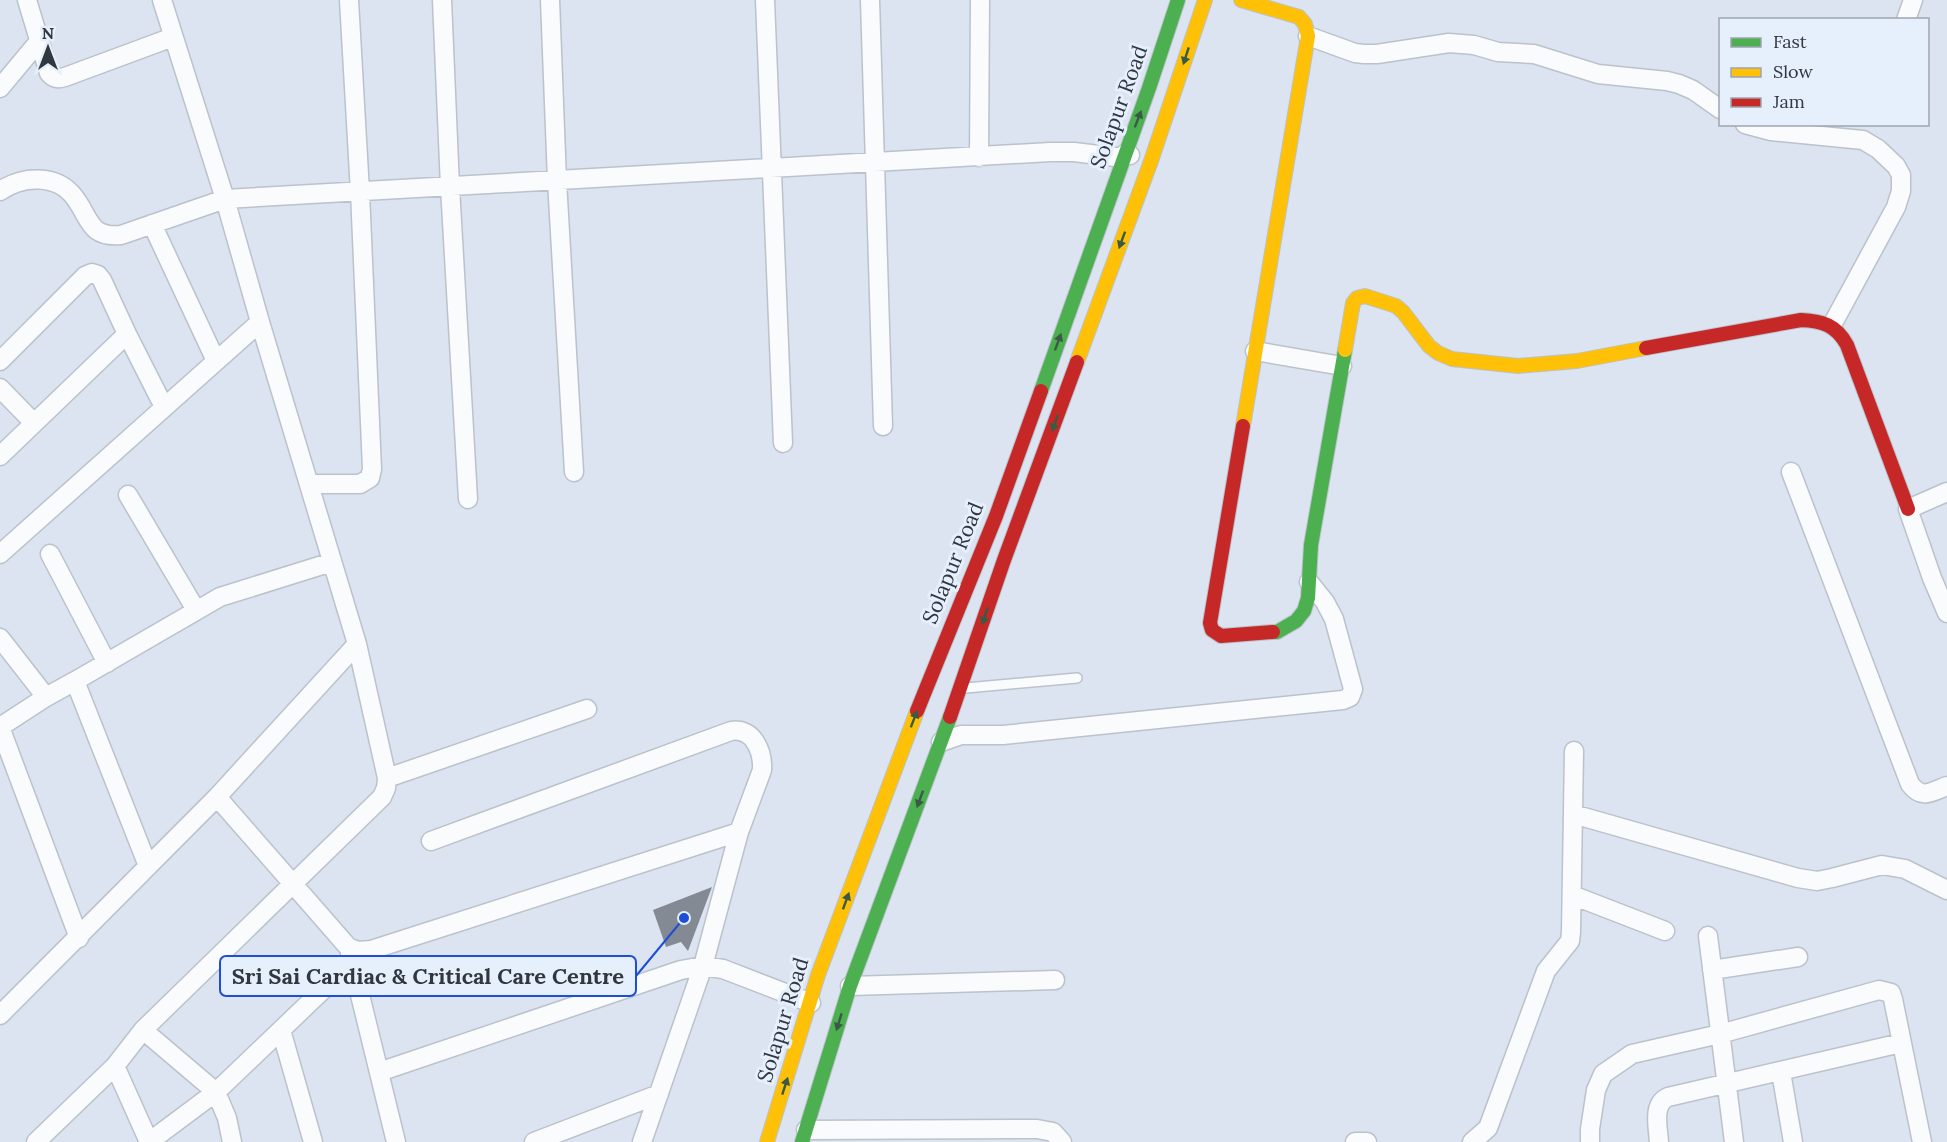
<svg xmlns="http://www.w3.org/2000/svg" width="1947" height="1142" font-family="Lora,serif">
<rect width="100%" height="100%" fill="#dbe4f0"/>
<path fill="#848a93" d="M 712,887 L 688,951 L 681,942 L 666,947 L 653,910 Z"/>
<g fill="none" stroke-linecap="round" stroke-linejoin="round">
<defs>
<path id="lane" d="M 966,688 L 1077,678"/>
<path id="street" d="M 27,0 L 49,73 C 54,79 58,79 65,77 L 173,37
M 442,0 L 450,187 L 468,499
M 550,0 L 557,181 L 574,472
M 765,0 L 783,443
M 870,0 L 883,426
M 1906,20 L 1913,0
M 1308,36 L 1355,53 L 1364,54 L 1377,54 L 1449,43 L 1474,45 L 1498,52 L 1534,54 L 1598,74 L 1667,81 L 1679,84 L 1693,90 L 1720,109
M 0,88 L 40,40
M 1745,124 L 1771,131 L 1863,140 L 1878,149 L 1896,166 L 1901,175 L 1901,191 L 1896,207 L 1832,325
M 979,157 L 980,0
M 0,191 C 22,176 57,173 75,198 C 90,218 89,238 121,235 L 225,199 L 1050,152 L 1074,152 L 1123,158 L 1125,154 L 1130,155
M 152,224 L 216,361
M 1255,351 L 1342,366
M 0,361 L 85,276 L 92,273 L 98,275 L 102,280 L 127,334 L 164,407
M 0,388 L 34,423
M 0,456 L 127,334
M 1791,472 L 1910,784 C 1922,800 1931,792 1947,786
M 309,484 L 360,484 L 370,478 L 372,469 L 360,192 L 349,0
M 1947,492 L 1908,509 L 1932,578 L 1947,613
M 128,495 L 196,610
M 0,554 L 260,322
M 50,554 L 107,663
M 0,638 L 46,697
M 75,681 L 220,597 L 332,562
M 941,742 L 961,735 L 1003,735 L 1343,700 L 1350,697 L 1353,689 L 1334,619 L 1325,602 L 1309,582
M 387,778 L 587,709
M 217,797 L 357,644
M 1573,814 L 1798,878 L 1817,881 L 1832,878 L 1882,865 L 1905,869 L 1947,890
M 431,841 L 731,731 C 753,727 763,751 762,770 L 739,832 L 703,966 L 642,1142
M 1572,895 L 1665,931
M 1708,936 L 1734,1142
M 79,938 L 0,727 L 46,697 L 75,681 L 148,866
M 350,954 L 396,1142
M 1712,970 L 1798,957
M 850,986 L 1055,980
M 0,1015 L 217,797 L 348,947 L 358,951 L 371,950 L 739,832
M 143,1030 L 216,1092 L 227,1118 L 232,1142
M 281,1030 L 313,1142
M 115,1066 L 143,1030 L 382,797 L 386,788 L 387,778 L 357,644 L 260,322 L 225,199 L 162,0
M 379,1072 L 681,970 L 703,966 L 723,969 L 811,1003
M 1781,1072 L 1793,1142
M 806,1130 L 1037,1129 L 1053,1132 L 1062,1142
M 36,1142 L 115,1066 L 149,1142
M 149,1142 L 216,1092 L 352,962
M 534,1142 L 659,1094
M 1355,1142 L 1367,1142
M 1472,1142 L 1488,1128 L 1546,971 L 1570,941 L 1571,932 L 1574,751
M 1590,1142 L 1590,1129 L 1596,1090 L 1603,1074 L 1632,1054 L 1720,1034 L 1879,990 L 1891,993 L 1893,999 L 1922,1142
M 1659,1142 C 1658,1127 1652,1104 1668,1097 L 1901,1043"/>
<path id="fast" d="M 1041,391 L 1149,88 L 1178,0
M 1273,632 L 1277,632 L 1296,621 L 1304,611 L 1308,598 L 1311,545 L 1345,350
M 802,1142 L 850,986 L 950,717"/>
<path id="slow" d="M 1241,0 L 1299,17 L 1305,24 L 1308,36 L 1243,426
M 1345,350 L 1353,303 L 1357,298 L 1365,296 L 1396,306 L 1403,312 L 1429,346 L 1438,353 L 1452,359 L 1518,366 L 1577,361 L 1646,348
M 1077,362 L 1151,161 L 1205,0
M 767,1142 L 818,975 L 917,711"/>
<path id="jam" d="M 1646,348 L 1801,320 C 1823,321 1836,325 1847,345 L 1908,509
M 1243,426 L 1210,623 L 1212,630 L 1221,636 L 1273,632
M 917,711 L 996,516 L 1041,391
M 950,717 L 1004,560 L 1077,362"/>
</defs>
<use href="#lane" stroke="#bbc2cb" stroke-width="12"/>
<use href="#street" stroke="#bbc2cb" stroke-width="21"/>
<use href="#fast" stroke="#bbc2cb" stroke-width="16"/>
<use href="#slow" stroke="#bbc2cb" stroke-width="16"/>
<use href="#jam" stroke="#bbc2cb" stroke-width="16"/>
<use href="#lane" stroke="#fafbfd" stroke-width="9"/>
<use href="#street" stroke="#fafbfd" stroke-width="18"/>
<use href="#fast" stroke="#4caf50" stroke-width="14"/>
<use href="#slow" stroke="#ffc107" stroke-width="14"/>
<use href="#jam" stroke="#c62828" stroke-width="14"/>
</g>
<defs><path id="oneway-solid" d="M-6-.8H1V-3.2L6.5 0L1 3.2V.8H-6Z" transform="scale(1.5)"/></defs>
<g fill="#395b44">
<use href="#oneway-solid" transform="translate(1186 56) rotate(108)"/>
<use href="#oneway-solid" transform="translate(1138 119) rotate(-69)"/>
<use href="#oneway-solid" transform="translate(1122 240) rotate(110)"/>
<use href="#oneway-solid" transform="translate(1058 342) rotate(-70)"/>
<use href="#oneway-solid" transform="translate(1055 423) rotate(110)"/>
<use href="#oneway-solid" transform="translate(985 616) rotate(108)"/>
<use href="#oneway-solid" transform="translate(914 719) rotate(-69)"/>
<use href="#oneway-solid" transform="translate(920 799) rotate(110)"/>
<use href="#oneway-solid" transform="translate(846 901) rotate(-70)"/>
<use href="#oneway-solid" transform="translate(839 1022) rotate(107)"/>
<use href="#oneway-solid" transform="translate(785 1086) rotate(-72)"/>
</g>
<g text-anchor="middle" stroke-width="6" stroke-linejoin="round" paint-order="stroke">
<g font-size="21" fill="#31373f" stroke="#e6effc">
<text transform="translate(1119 107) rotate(-70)" y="7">Solapur Road</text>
<text transform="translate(953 563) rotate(-68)" y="7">Solapur Road</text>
<text transform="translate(783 1020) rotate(-73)" y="7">Solapur Road</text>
</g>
</g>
<path fill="none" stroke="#1d4ed8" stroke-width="2" d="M684 918L636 976"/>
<circle fill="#1d4ed8" stroke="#e6effc" stroke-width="2" cx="684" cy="918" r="6"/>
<rect fill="#e6effc" stroke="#1d4ed8" stroke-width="2" x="220" y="956" width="416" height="40" rx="6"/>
<g font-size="22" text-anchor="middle" font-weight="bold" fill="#31373f">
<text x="428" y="984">Sri Sai Cardiac &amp; Critical Care Centre</text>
</g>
<rect x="1719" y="18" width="210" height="108" fill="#e6effc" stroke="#9ea5b0" stroke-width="1.5"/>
<rect x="1731" y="38" width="30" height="9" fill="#4caf50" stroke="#9ea5b0" stroke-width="1.5"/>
<text x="1773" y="48" font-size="18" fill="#31373f">Fast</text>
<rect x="1731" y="68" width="30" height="9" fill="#ffc107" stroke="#9ea5b0" stroke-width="1.5"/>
<text x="1773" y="78" font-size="18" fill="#31373f">Slow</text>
<rect x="1731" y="98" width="30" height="9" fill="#c62828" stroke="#9ea5b0" stroke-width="1.5"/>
<text x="1773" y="108" font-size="18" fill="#31373f">Jam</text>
<g transform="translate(48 48)" stroke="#e6effc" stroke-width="4.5" paint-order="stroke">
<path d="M0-4.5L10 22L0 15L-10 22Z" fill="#31373f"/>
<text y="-9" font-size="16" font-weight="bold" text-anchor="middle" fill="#31373f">N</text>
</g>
</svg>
